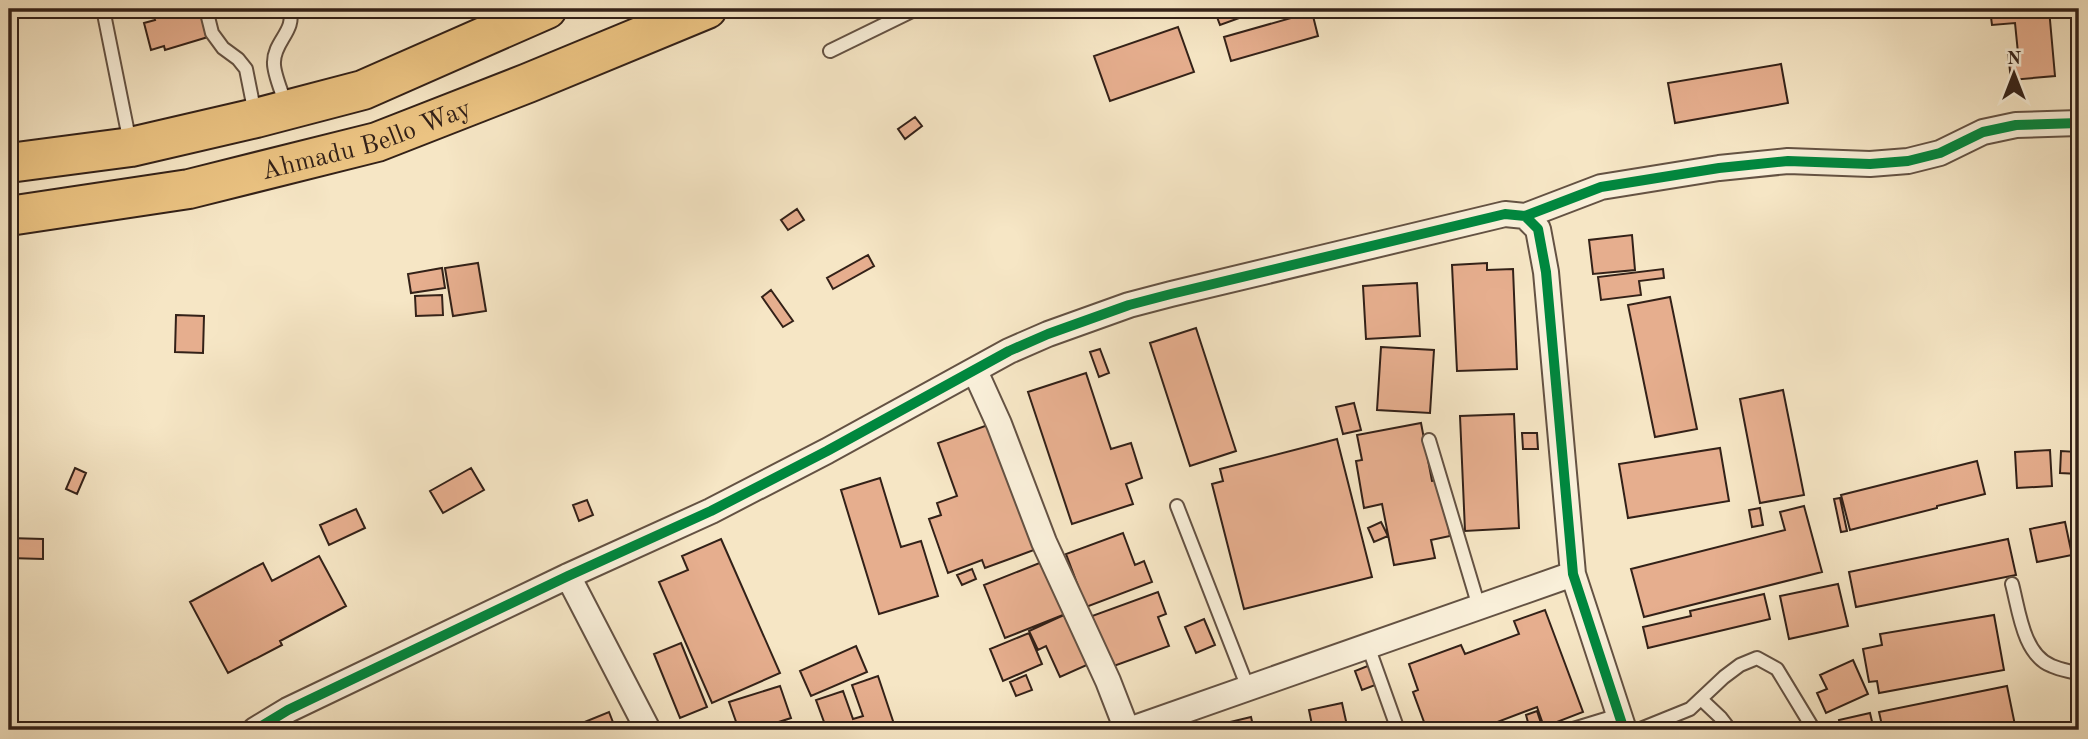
<svg xmlns="http://www.w3.org/2000/svg" width="2088" height="739" font-family="'Old Standard TT',serif">
<rect width="100%" height="100%" fill="#f6e6c5"/>
<filter id="stains"><feTurbulence type="fractalNoise" baseFrequency=".00286" numOctaves="4"/><feColorMatrix values="0 0 0 0 .2 0 0 0 0 .09 0 0 0 0 .02 0 0 0 .5 -.17"/></filter>
<radialGradient id="worn" r=".72"><stop offset=".6" stop-color="#630" stop-opacity="0"/><stop offset="1" stop-color="#630" stop-opacity=".3"/></radialGradient>
<path fill="#e6ae8e" stroke="#332118" stroke-width="2" d="M 151,9 L 184,9 L 186,14 L 201,10 L 208,37 L 165,50 L 164,46 L 151,50 L 144,23 L 155,20 Z
M 1214,9 L 1264,9 L 1220,25 Z
M 1990,9 L 2049,9 L 2055,76 L 2011,80 L 2008,53 L 2018,53 L 2015,23 L 1992,25 Z
M 1312,12 L 1318,36 L 1231,61 L 1224,37 Z
M 1178,27 L 1194,72 L 1110,101 L 1094,56 Z
M 1781,64 L 1788,103 L 1675,123 L 1668,83 Z
M 915,117 L 922,126 L 905,139 L 898,129 Z
M 797,209 L 804,220 L 788,230 L 781,220 Z
M 1632,235 L 1635,270 L 1593,274 L 1589,240 Z
M 868,255 L 874,266 L 833,289 L 827,278 Z
M 478,263 L 486,311 L 453,316 L 445,268 Z
M 1487,263 L 1487,270 L 1513,269 L 1517,369 L 1457,371 L 1452,265 Z
M 442,268 L 445,288 L 411,293 L 408,274 Z
M 1663,269 L 1664,278 L 1639,281 L 1641,295 L 1601,300 L 1598,277 Z
M 1417,283 L 1420,336 L 1366,339 L 1363,286 Z
M 771,290 L 793,321 L 783,327 L 762,297 Z
M 442,295 L 443,315 L 416,316 L 415,296 Z
M 1670,297 L 1697,429 L 1655,437 L 1628,305 Z
M 176,315 L 204,316 L 203,353 L 175,352 Z
M 1196,328 L 1236,451 L 1190,466 L 1150,343 Z
M 1381,347 L 1434,350 L 1430,413 L 1377,410 Z
M 1100,349 L 1109,373 L 1099,377 L 1090,352 Z
M 1086,373 L 1111,449 L 1131,443 L 1142,478 L 1126,484 L 1133,504 L 1072,524 L 1028,392 Z
M 1783,390 L 1804,495 L 1760,503 L 1740,399 Z
M 1354,403 L 1361,430 L 1343,434 L 1336,407 Z
M 1514,414 L 1519,528 L 1465,531 L 1460,416 Z
M 996,422 L 1042,547 L 985,568 L 982,560 L 948,573 L 929,519 L 941,515 L 937,503 L 957,496 L 938,443 Z
M 1421,423 L 1432,481 L 1440,480 L 1450,536 L 1431,540 L 1435,558 L 1394,565 L 1382,504 L 1364,508 L 1356,461 L 1362,460 L 1357,435 Z
M 1522,433 L 1537,433 L 1538,449 L 1523,449 Z
M 2077,437 L 2079,437 L 2079,474 L 2060,473 L 2061,451 L 2077,452 Z
M 1337,439 L 1372,577 L 1244,609 L 1212,484 L 1223,481 L 1220,469 Z
M 1720,448 L 1729,501 L 1628,518 L 1619,464 Z
M 2050,450 L 2052,486 L 2017,488 L 2015,452 Z
M 1977,461 L 1985,494 L 1937,506 L 1937,508 L 1850,530 L 1841,495 Z
M 75,468 L 86,473 L 77,494 L 66,489 Z
M 471,468 L 484,490 L 443,513 L 430,491 Z
M 880,478 L 901,547 L 921,541 L 938,596 L 879,614 L 841,490 Z
M 1840,498 L 1847,531 L 1841,532 L 1834,499 Z
M 587,500 L 593,515 L 579,521 L 573,505 Z
M 1804,506 L 1822,572 L 1644,617 L 1631,569 L 1785,530 L 1780,512 Z
M 1760,508 L 1763,525 L 1752,527 L 1749,510 Z
M 356,509 L 365,528 L 329,545 L 320,525 Z
M 2079,517 L 2079,548 L 2073,518 Z
M 1381,522 L 1388,536 L 1374,542 L 1368,528 Z
M 2065,522 L 2072,555 L 2037,562 L 2030,529 Z
M 1123,533 L 1135,565 L 1144,561 L 1152,582 L 1086,607 L 1066,554 Z
M 9,538 L 43,539 L 43,559 L 9,558 Z
M 721,539 L 780,673 L 712,703 L 659,582 L 688,570 L 682,556 Z
M 2008,539 L 2016,575 L 1856,607 L 1849,572 Z
M 319,556 L 346,606 L 280,641 L 282,645 L 228,673 L 190,602 L 263,563 L 272,581 Z
M 1047,560 L 1068,613 L 1005,638 L 984,585 Z
M 972,569 L 976,579 L 962,585 L 957,575 Z
M 1838,584 L 1848,626 L 1789,639 L 1780,596 Z
M 1158,592 L 1166,614 L 1158,617 L 1169,646 L 1111,667 L 1092,616 Z
M 1764,594 L 1770,619 L 1648,648 L 1643,627 L 1691,616 L 1690,611 Z
M 1545,610 L 1583,712 L 1544,727 L 1537,707 L 1484,727 L 1485,730 L 1427,730 L 1413,692 L 1418,690 L 1409,664 L 1461,645 L 1465,654 L 1519,634 L 1514,621 Z
M 1066,614 L 1089,664 L 1060,677 L 1046,646 L 1038,650 L 1029,631 Z
M 1994,615 L 2004,670 L 1879,693 L 1877,681 L 1869,682 L 1863,649 L 1882,645 L 1880,634 Z
M 1204,619 L 1215,645 L 1196,653 L 1185,627 Z
M 1029,633 L 1042,664 L 1003,681 L 990,649 Z
M 681,643 L 707,707 L 680,718 L 654,654 Z
M 856,646 L 867,672 L 811,696 L 800,671 Z
M 1853,660 L 1868,694 L 1826,713 L 1817,693 L 1827,689 L 1820,675 Z
M 1370,665 L 1378,684 L 1362,690 L 1355,671 Z
M 1026,675 L 1032,690 L 1016,696 L 1010,682 Z
M 878,676 L 896,730 L 827,730 L 816,700 L 843,691 L 853,719 L 863,716 L 852,685 Z
M 780,686 L 791,718 L 754,730 L 739,730 L 729,702 Z
M 2007,686 L 2016,730 L 1883,730 L 1879,712 Z
M 1342,703 L 1348,730 L 1313,730 L 1309,710 Z
M 1537,711 L 1542,726 L 1530,730 L 1526,715 Z
M 609,712 L 616,730 L 565,730 Z
M 1870,713 L 1874,730 L 1841,730 L 1839,720 Z
M 1251,717 L 1254,730 L 1224,730 L 1231,729 L 1230,722 Z"/>
<g fill="none" stroke-linecap="round" stroke-linejoin="round">
<defs>
<path id="lane" d="M 103,9 L 130,143
M 206,9 L 212,33 L 223,48 L 238,59 L 246,69 L 255,114
M 830,51 L 916,9
M 286,106 C 283,94 273,73 274,62 C 274,41 297,30 289,9
M 1429,440 L 1479,607
M 1177,506 L 1248,688
M 2012,584 C 2019,610 2023,655 2052,666 C 2061,670 2070,671 2079,674
M 1368,646 L 1398,730
M 1702,700 L 1720,717 L 1730,730
M 1570,730 L 1619,715
M 1638,730 L 1690,709 L 1724,677 L 1740,665 L 1757,658 L 1777,669 L 1814,730"/>
<path id="street" d="M 1525,216 L 1601,187 L 1719,168 L 1788,161 L 1870,164 L 1908,161 L 1940,153 L 1983,132 L 2016,125 L 2079,123
M 975,371 L 999,424 L 1044,542 L 1108,681 L 1127,730
M 568,576 L 648,730
M 255,730 L 288,710 L 568,576 L 711,511 L 827,451 L 1009,351 L 1048,334 L 1129,305 L 1171,294 L 1505,214 L 1525,216 L 1538,229 L 1546,272 L 1573,574 L 1624,730
M 1129,730 L 1573,574"/>
<g id="primary">
<path d="M 9,163 L 131,147 L 256,118 L 363,90 L 547,9"/>
<path id="s1" d="M 9,216 L 189,189 L 377,142 L 528,83 L 707,9"/>
</g>
</defs>
<use href="#lane" stroke="#645243" stroke-width="16"/>
<use href="#street" stroke="#645243" stroke-width="28"/>
<use href="#primary" stroke="#332118" stroke-width="42"/>
<use href="#lane" stroke="#f9efd9" stroke-width="12"/>
<use href="#street" stroke="#f9efd9" stroke-width="24"/>
<use href="#primary" stroke="#ebc382" stroke-width="38"/>
<defs>
<path id="cycleway" d="M 1525,216 L 1601,187 L 1719,168 L 1788,161 L 1870,164 L 1908,161 L 1940,153 L 1983,132 L 2016,125 L 2079,123
M 255,730 L 288,710 L 568,576 L 711,511 L 827,451 L 1009,351 L 1048,334 L 1129,305 L 1171,294 L 1505,214 L 1525,216 L 1538,229 L 1546,272 L 1573,574 L 1624,730"/>
</defs>
<use href="#cycleway" stroke="#f9efd9" stroke-width="15"/>
<use href="#cycleway" stroke="#00873e" stroke-width="10"/>
</g>
<g text-anchor="middle" stroke-width="5" stroke-linejoin="round" paint-order="stroke">
<g font-size="26" fill="#332118" stroke="#f9efd9">
<text dy="9" stroke="none"><textPath href="#s1" startOffset="366">Ahmadu Bello Way</textPath></text>
</g>
</g>
<rect width="2088" height="739" fill="none" stroke="#f6e6c5" stroke-width="35"/>
<rect x="10" y="10" width="2067" height="718" fill="none" stroke="#332118" stroke-width="3.5"/>
<rect x="18" y="18" width="2053" height="704" fill="none" stroke="#332118" stroke-width="2"/>
<g transform="translate(2014 74)" stroke="#f9efd9" stroke-width="5" paint-order="stroke">
<path d="M0-5L12 26L0 18L-12 26Z" fill="#332118"/>
<text y="-10" font-size="19" font-weight="bold" text-anchor="middle" fill="#332118">N</text>
</g>
<rect width="100%" height="100%" filter="url(#stains)"/>
<rect width="100%" height="100%" fill="url(#worn)"/>
</svg>
